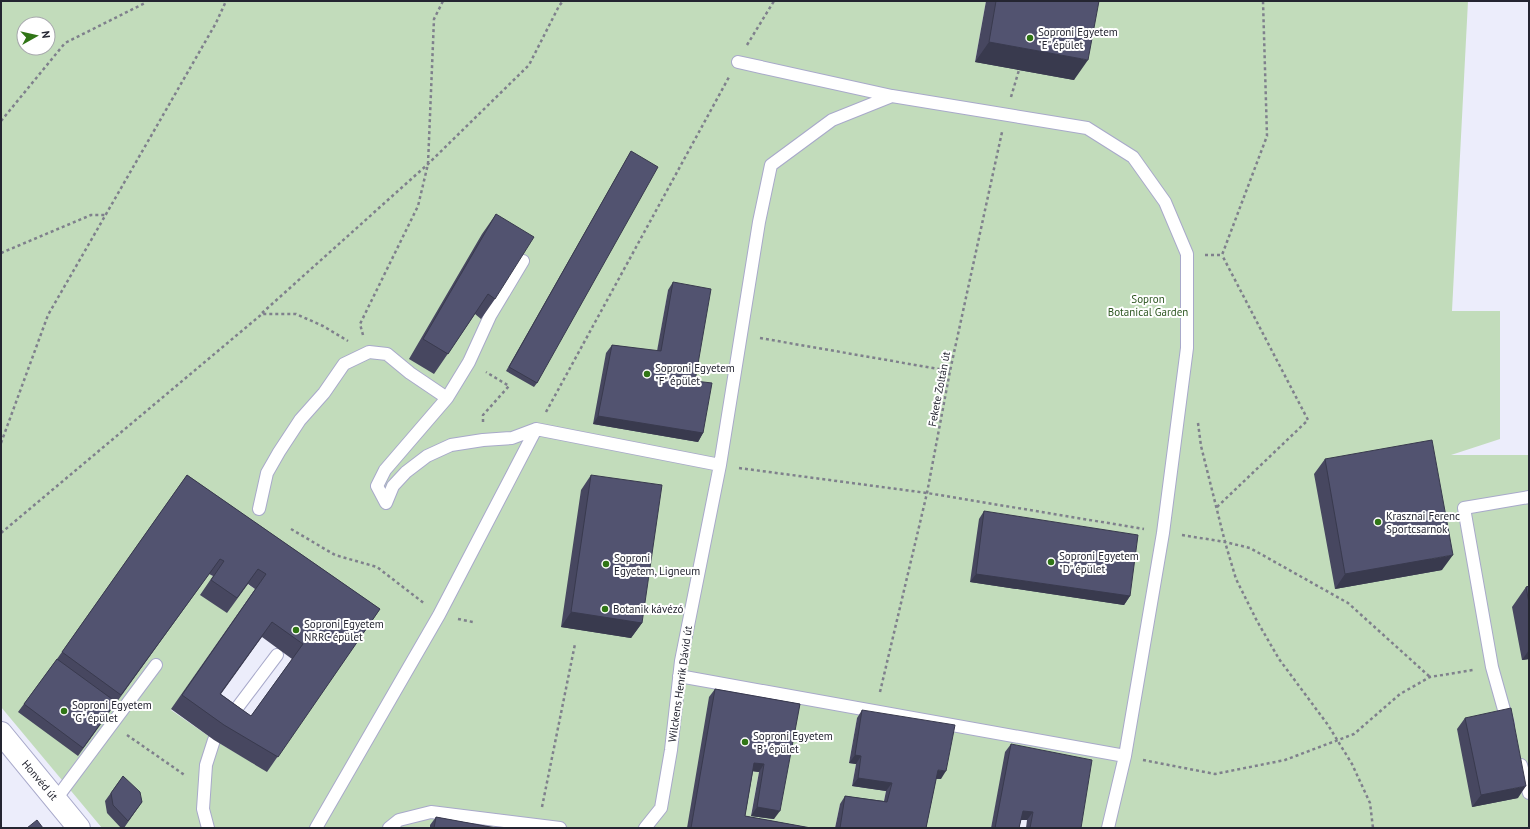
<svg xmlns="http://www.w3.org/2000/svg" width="1530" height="829" font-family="'PT Sans',sans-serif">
<rect width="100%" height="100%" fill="#ecedfb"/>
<path fill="#c2dcbb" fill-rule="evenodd" d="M 1,1 L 986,1 L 975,62 L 1017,1 L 1468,1 L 1452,311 L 1500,311 L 1500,439 L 1451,455 L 1529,455 L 1529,828 L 1077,828 L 1006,753 L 991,828 L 922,828 L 932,778 L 940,779 L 857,718 L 849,763 L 856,764 L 852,786 L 886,791 L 882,810 L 840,804 L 835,828 L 760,828 L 739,824 L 749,771 L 759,772 L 751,815 L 794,712 L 687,828 L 446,828 L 430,825 L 430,828 L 102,828 L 1,707 ZM 24,24 L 48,24 L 48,48 L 24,48 ZM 668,290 L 689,389 L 697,441 L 593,424 L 656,359 ZM 177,490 L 370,624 L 267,771 L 214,740 L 171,710 L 255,589 L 247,584 L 213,576 L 209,574 Z"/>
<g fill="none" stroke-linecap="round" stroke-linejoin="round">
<defs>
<path id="lane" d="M 738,62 L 892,96
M 447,398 L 469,362 L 490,316 L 523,261
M 259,509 L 267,473 L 279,452 L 300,420 L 324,393 L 344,364 L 369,352 L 387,354 L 410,373 L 447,398 L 385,470 L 377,486 L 386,503 L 393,486 L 406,472 L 427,456 L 451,445 L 483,440 L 512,438 L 536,429 L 720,465
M 679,676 L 1125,756
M 228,720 L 277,655
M 1508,724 L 1492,667 L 1464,508 L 1529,497
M 1521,765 L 1529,793
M 56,799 L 156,665
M 208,828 L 203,809 L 206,765 L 214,740
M 316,828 L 439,615 L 536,429
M 389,828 L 399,820 L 431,812 L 560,828
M 645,828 L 661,808 L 671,750 L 681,661 L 720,465 L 759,222 L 771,165 L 832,120 L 892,96 L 1087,128 L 1133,157 L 1165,202 L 1187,254 L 1187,348 L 1163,533 L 1125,756 L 1108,828"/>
<path id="street" d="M 1,733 L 79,828"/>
</defs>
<use href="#lane" stroke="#a8a9ca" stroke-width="14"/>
<use href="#street" stroke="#a8a9ca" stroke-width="24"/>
<path stroke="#7f808c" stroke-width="2.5" stroke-dasharray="3 3" stroke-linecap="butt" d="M 747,45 L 774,1
M 1011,97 L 1019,70
M 1,121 L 65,43 L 145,3 L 145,1
M 1,253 L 91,215 L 106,215
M 1205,255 L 1222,255 L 1267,136 L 1263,1
M 262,313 L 428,164 L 529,65 L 559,6 L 563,1
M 363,335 L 360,324 L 418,206 L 428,164 L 434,19 L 443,1
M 760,338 L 950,371
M 546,412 L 729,77
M 483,422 L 483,415 L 509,386 L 486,372
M 1198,423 L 1201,446 L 1225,542 L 1236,579 L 1257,621 L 1279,659 L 1328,725 L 1352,764 L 1370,803 L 1373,828
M 1,443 L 48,315 L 216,23 L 226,1
M 739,468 L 927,493 L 1144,529
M 1217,507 L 1308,420 L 1222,255
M 291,529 L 335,555 L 377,567 L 425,604
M 1,533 L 262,314 L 296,314 L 323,326 L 348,341
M 1182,535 L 1225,542 L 1250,548 L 1348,603 L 1430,677
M 458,619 L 473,622
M 880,692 L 927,493 L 950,371 L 1002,132
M 127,735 L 186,776
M 1143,760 L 1215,774 L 1285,760 L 1354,734 L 1400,694 L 1430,677 L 1473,670
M 542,807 L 575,644"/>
<use href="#lane" stroke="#fff" stroke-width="12"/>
<use href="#street" stroke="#fff" stroke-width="22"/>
</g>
<path fill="#474760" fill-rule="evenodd" d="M 986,1 L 1099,1 L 1074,80 L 975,62 Z
M 631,151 L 537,383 L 534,387 L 506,371 Z
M 496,214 L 495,299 L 481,319 L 475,314 L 434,374 L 409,359 L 482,234 Z
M 673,282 L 695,381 L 703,433 L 698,442 L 593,424 L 606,353 L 612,345 L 657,351 L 668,290 Z
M 1325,459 L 1442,570 L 1335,589 L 1314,474 Z
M 187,475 L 380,609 L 267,772 L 214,740 L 171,709 L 255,589 L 248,584 L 227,613 L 200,595 L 213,576 L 209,574 L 78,756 L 18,712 L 57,659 ZM 262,637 L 292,659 L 251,716 L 221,694 Z
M 591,475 L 642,623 L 631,638 L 561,627 L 581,490 Z
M 984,511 L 1130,596 L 1124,605 L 970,582 L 979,519 Z
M 1529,586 L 1529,659 L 1522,660 L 1512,607 L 1526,587 Z
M 715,689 L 800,704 L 774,819 L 751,816 L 759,772 L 753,771 L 745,816 L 811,828 L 687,828 L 709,697 Z
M 862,710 L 941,779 L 936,779 L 926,828 L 835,828 L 840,804 L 845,796 L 884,801 L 886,791 L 852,786 L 856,764 L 849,763 L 857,718 Z
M 1465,718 L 1518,798 L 1472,807 L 1457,729 Z
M 1011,744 L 1081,828 L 1026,828 L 1027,820 L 1021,820 L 1019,828 L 991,828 L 1005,752 Z
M 123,776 L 142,802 L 124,828 L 121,828 L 107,813 L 105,801 Z
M 436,817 L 496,828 L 430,828 L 430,825 Z"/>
<path fill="#393a4e" d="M 989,42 L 1088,60 L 1074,80 L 975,62 Z
M 598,416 L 703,433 L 698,442 L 593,424 Z
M 1453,555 L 1442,570 L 1335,589 L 1345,574 Z
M 976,574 L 1130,596 L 1124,605 L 970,582 Z
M 571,612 L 642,623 L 631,638 L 561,627 Z
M 1529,650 L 1529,659 L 1522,660 Z
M 855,755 L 861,756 L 856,764 L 849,763 Z
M 754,763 L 764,764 L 759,772 L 749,771 Z
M 938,770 L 946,771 L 941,779 L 932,778 Z
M 858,778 L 892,783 L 886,791 L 852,786 Z
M 1526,786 L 1518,798 L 1472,807 L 1481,795 Z
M 757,807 L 780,811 L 774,819 L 751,816 Z
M 1023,811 L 1033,812 L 1027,820 L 1017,820 Z"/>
<path fill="#525370" stroke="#393a4e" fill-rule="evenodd" d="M 996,1 L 1099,1 L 1088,60 L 989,42 Z
M 631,151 L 658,167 L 537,383 L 509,367 Z
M 496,214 L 534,237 L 495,299 L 488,294 L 448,354 L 423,339 Z
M 673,282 L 711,289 L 695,381 L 712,383 L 703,433 L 598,416 L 612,345 L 661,351 Z
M 1432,440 L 1453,555 L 1345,574 L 1325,459 Z
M 187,475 L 380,609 L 278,757 L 224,725 L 182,695 L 266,574 L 258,569 L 237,598 L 211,580 L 224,561 L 220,559 L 121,695 L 62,652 ZM 272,622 L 303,644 L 251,716 L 220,694 Z
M 591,475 L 662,485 L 642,623 L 571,612 Z
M 984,511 L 1138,535 L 1130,596 L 976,574 Z
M 1529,586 L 1529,603 L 1526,587 Z
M 57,659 L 116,702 L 83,748 L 24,704 Z
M 715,689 L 800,704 L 780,811 L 757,807 L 764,764 L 754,763 L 745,816 L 811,828 L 691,828 Z
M 1511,708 L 1526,786 L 1481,795 L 1465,718 Z
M 862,710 L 955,725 L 946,771 L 938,770 L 926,828 L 840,828 L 845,796 L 887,802 L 892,783 L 858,778 L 861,756 L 855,755 Z
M 1011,744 L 1092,760 L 1081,828 L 1030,828 L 1033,812 L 1023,811 L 1019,828 L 995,828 Z
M 123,776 L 140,792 L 142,802 L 128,821 L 113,805 L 111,793 Z
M 436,817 L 496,828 L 434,828 Z
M 37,820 L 43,828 L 27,828 Z"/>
<g fill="#307516" stroke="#fff" stroke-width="1.5">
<circle cx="1030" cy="38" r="4"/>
<circle cx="647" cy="374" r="4"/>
<circle cx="1378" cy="522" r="4"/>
<circle cx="1051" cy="562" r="4"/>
<circle cx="606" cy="564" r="4"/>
<circle cx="605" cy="609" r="4"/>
<circle cx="296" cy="630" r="4"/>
<circle cx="64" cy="711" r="4"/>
<circle cx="745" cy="742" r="4"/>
</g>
<g text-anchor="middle" stroke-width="4" stroke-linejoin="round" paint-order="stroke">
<g font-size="11" fill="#242531" stroke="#fff" text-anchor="start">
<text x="1038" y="36">Soproni Egyetem<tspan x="1038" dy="13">"E" épület</tspan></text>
<text x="655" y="372">Soproni Egyetem<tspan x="655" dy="13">"F" épület</tspan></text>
<text x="1386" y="520">Krasznai Ferenc<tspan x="1386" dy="13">Sportcsarnok</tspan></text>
<text x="1059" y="560">Soproni Egyetem<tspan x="1059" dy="13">"D" épület</tspan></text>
<text x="614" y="562">Soproni<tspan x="614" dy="13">Egyetem, Ligneum</tspan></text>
<text x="613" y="613">Botanik kávézó</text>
<text x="304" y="628">Soproni Egyetem<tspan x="304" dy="13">NRRC épület</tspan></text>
<text x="72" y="709">Soproni Egyetem<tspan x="72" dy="13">"G" épület</tspan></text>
<text x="753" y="740">Soproni Egyetem<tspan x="753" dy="13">"B" épület</tspan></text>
</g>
<g font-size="11" fill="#2e5722" stroke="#fff">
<text x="1148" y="303">Sopron<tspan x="1148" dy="13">Botanical Garden</tspan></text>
</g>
<g font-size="11" fill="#242531" stroke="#fff">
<text transform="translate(939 389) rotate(-79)" y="4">Fekete Zoltán út</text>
<text transform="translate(680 684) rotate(-82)" y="4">Wilckens Henrik Dávid út</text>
<text transform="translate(40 780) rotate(50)" y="4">Honvéd út</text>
</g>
</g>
<rect width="1530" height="829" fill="none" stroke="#242531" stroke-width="4"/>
<g transform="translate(36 36) rotate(82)"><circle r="19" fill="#ffffff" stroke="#a7a8ad"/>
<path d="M0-3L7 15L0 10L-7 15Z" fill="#307516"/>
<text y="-6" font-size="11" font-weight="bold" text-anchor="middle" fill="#242531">N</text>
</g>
</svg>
